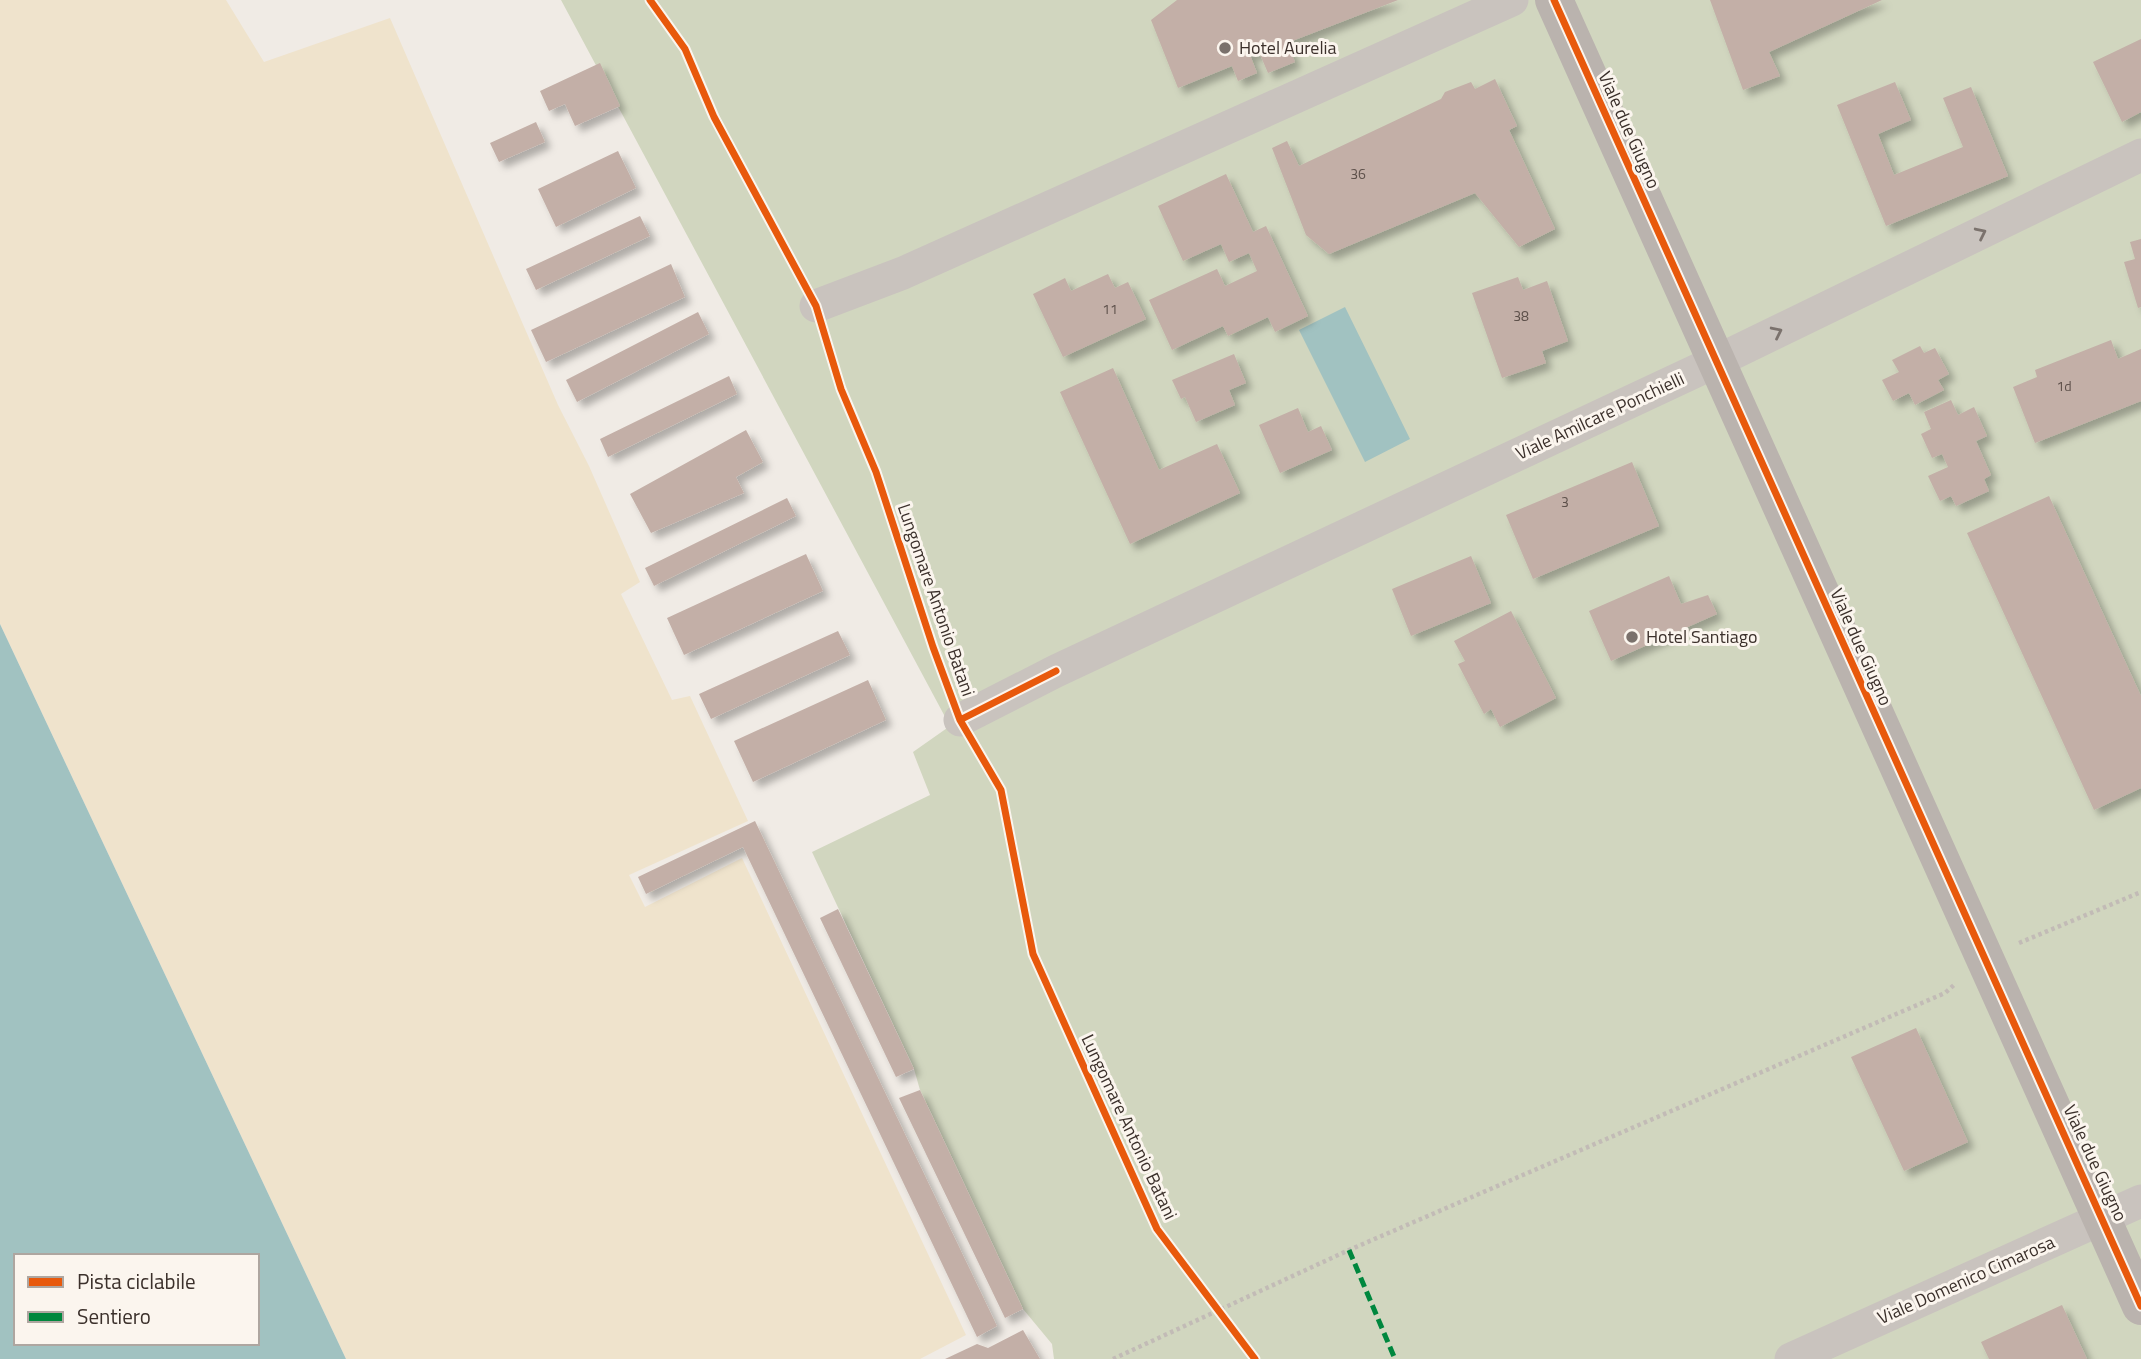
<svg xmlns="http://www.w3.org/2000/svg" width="2141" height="1359" font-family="'Titillium Web',sans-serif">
<defs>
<filter id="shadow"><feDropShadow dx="6" dy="6" stdDeviation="3.5" flood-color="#0004"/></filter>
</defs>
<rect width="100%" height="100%" fill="#f0ebe5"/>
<path fill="#d1d6bf" d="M 561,0 L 2141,0 L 2141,1359 L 1054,1359 L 1052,1344 L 1023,1309 L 920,1090 L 914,1069 L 812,852 L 930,795 L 913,752 L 950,726 Z"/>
<path fill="#efe3cc" d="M 0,0 L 226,0 L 264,62 L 390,18 L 558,405 L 589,466 L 640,582 L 621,594 L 672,700 L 690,696 L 748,821 L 629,875 L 645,907 L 742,858 L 966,1335 L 920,1359 L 346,1359 L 0,624 Z"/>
<path fill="#a1c2c1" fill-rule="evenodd" d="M 1345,307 L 1410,439 L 1365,462 L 1299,330 Z
M 0,624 L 346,1359 L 0,1359 ZM 16,1256 L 257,1256 L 257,1343 L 16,1343 Z"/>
<path fill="#c3afa7" filter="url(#shadow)" d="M 1177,0 L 1398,0 L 1287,43 L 1295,62 L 1268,73 L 1259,52 L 1250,55 L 1257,73 L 1238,81 L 1232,66 L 1178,88 L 1151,20 Z
M 1710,0 L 1882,0 L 1769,52 L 1780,76 L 1743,90 Z
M 2141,39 L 2141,112 L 2122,122 L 2093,62 Z
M 600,63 L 620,106 L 575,126 L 565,104 L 549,111 L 540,91 Z
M 1495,79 L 1517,126 L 1509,130 L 1555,229 L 1519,247 L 1475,193 L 1329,254 L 1306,235 L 1272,148 L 1287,141 L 1299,166 L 1441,99 L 1445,92 L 1471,82 L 1475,89 Z
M 1895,82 L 1911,120 L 1878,134 L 1894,175 L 1963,147 L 1943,98 L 1971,87 L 2008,176 L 1886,226 L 1837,105 Z
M 536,122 L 545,142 L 499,162 L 490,143 Z
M 618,151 L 636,188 L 556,227 L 538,189 Z
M 1226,174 L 1253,232 L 1266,226 L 1308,316 L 1275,332 L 1268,317 L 1228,336 L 1223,326 L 1172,350 L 1149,300 L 1217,269 L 1225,286 L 1257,271 L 1249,253 L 1229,262 L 1221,244 L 1183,261 L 1158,206 Z
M 640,216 L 650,236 L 536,290 L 526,269 Z
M 2141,239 L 2141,307 L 2138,308 L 2124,262 L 2135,259 L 2130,242 Z
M 671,264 L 685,297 L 546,362 L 531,330 Z
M 1108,274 L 1115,288 L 1128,282 L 1146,319 L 1063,357 L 1033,294 L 1065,278 L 1071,291 Z
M 1518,277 L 1523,290 L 1547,281 L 1568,341 L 1542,351 L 1546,363 L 1502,378 L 1472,293 Z
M 698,312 L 709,334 L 577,402 L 566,380 Z
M 2111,340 L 2118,359 L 2141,349 L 2141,401 L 2035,443 L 2013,387 L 2037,377 L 2035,370 Z
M 1920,346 L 1924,353 L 1935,348 L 1949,374 L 1938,380 L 1944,390 L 1915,405 L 1909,393 L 1893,401 L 1882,380 L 1899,372 L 1892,360 Z
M 1234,354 L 1246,383 L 1229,390 L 1235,405 L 1196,422 L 1185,397 L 1181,399 L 1172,380 Z
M 1113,368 L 1159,470 L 1217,444 L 1240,493 L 1130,544 L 1060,392 Z
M 729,376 L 737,394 L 608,457 L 600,439 Z
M 1951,400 L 1958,415 L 1974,407 L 1987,436 L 1976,441 L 1991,475 L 1984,479 L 1989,491 L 1956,506 L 1951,496 L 1940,501 L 1928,476 L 1948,467 L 1942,454 L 1932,458 L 1921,434 L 1931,429 L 1924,412 Z
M 1298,408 L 1308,432 L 1321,426 L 1332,450 L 1280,473 L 1259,425 Z
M 746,430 L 763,462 L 736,477 L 744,493 L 651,533 L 630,494 Z
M 1632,462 L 1659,526 L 1533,579 L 1506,515 Z
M 2049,496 L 2141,696 L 2141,788 L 2094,810 L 1967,533 Z
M 787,498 L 796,516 L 654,586 L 645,568 Z
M 806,554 L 823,591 L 684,655 L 667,618 Z
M 1471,556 L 1491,603 L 1411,636 L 1392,589 Z
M 1669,576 L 1681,604 L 1708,595 L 1717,614 L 1611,661 L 1589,611 Z
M 1511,611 L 1556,698 L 1500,727 L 1491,709 L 1484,714 L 1458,664 L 1465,661 L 1454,641 Z
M 838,631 L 850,655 L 711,719 L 699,694 Z
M 868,680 L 886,720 L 753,782 L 734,741 Z
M 755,821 L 997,1326 L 977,1337 L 743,847 L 646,894 L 638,877 Z
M 838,909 L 914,1069 L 896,1077 L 820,918 Z
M 1916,1028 L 1968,1142 L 1904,1171 L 1851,1057 Z
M 920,1090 L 1023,1309 L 1005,1318 L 899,1098 Z
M 2062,1305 L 2087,1359 L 1989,1359 L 1981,1342 Z
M 1023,1330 L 1040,1359 L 945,1359 L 977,1344 L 988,1348 Z"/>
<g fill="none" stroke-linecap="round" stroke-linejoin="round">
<path stroke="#c2bbb6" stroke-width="4.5" stroke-dasharray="3.5 3.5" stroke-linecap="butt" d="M 650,0 L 685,49 L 714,117 L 798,275
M 826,340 L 841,389 L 876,472 L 947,685
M 978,750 L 1001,790 L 1033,954 L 1157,1229 L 1255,1359
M 2019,943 L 2141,892
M 1113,1359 L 1349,1250 L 1945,993 L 1954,985"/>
<path stroke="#c9c3be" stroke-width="33" d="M 816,306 L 903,273 L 1512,0
M 960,720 L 1056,671 L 1715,362 L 2141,155
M 1791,1359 L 2141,1201"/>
<path stroke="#bab3ae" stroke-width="38" d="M 1554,0 L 2141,1306"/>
<path stroke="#00873e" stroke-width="5" stroke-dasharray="10 5" stroke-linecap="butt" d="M 1349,1250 L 1395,1359"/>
<defs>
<path id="cycleway" d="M 650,0 L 685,49 L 714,117 L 816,306 L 841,389 L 876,472 L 933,647 L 960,720 L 1001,790 L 1033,954 L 1157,1229 L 1255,1359
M 1554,0 L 2141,1306
M 960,720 L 1056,671"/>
</defs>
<use href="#cycleway" stroke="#fbf5ee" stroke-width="11"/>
<use href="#cycleway" stroke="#e8590c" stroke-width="7"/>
</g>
<defs><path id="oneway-chevron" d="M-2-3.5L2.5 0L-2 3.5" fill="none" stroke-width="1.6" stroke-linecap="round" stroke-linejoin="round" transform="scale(1.75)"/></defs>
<g stroke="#7b726d">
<use href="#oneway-chevron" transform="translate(1981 233) rotate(-26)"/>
<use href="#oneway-chevron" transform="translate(1777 332) rotate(-26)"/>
</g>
<g fill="#7a716c" stroke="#fbf5ee" stroke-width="2.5">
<circle cx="1225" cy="48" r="7"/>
<circle cx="1632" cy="637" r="7"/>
</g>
<g text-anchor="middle" stroke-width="6" stroke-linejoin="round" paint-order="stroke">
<g font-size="14" fill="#5d504a">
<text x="1358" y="179">36</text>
<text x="1110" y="314">11</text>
<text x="1521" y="321">38</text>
<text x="2064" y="391">1d</text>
<text x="1565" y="507">3</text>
</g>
<g font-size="18" fill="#3b302b" stroke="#fbf5ee" text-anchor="start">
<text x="1239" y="54">Hotel Aurelia</text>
<text x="1646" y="643">Hotel Santiago</text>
</g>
<g font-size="18" fill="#3b302b" stroke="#fbf5ee">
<text transform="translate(1629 130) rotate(66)" y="6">Viale due Giugno</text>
<text transform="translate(1600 416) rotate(-25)" y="6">Viale Amilcare Ponchielli</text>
<text transform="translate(936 600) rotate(71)" y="6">Lungomare Antonio Batani</text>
<text transform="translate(1861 647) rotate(66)" y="6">Viale due Giugno</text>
<text transform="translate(1129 1127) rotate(65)" y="6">Lungomare Antonio Batani</text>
<text transform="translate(2095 1163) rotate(65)" y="6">Viale due Giugno</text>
<text transform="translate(1966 1280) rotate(-24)" y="6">Viale Domenico Cimarosa</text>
</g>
</g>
<rect x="14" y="1254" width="245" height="91" fill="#fbf5ee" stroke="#aea6a0" stroke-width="2"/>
<rect x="28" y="1277" width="35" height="10" fill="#e8590c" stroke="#aea6a0" stroke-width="2"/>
<text x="77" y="1289" font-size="21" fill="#3b302b">Pista ciclabile</text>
<rect x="28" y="1312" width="35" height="10" fill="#00873e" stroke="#aea6a0" stroke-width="2"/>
<text x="77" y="1324" font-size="21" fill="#3b302b">Sentiero</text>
</svg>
